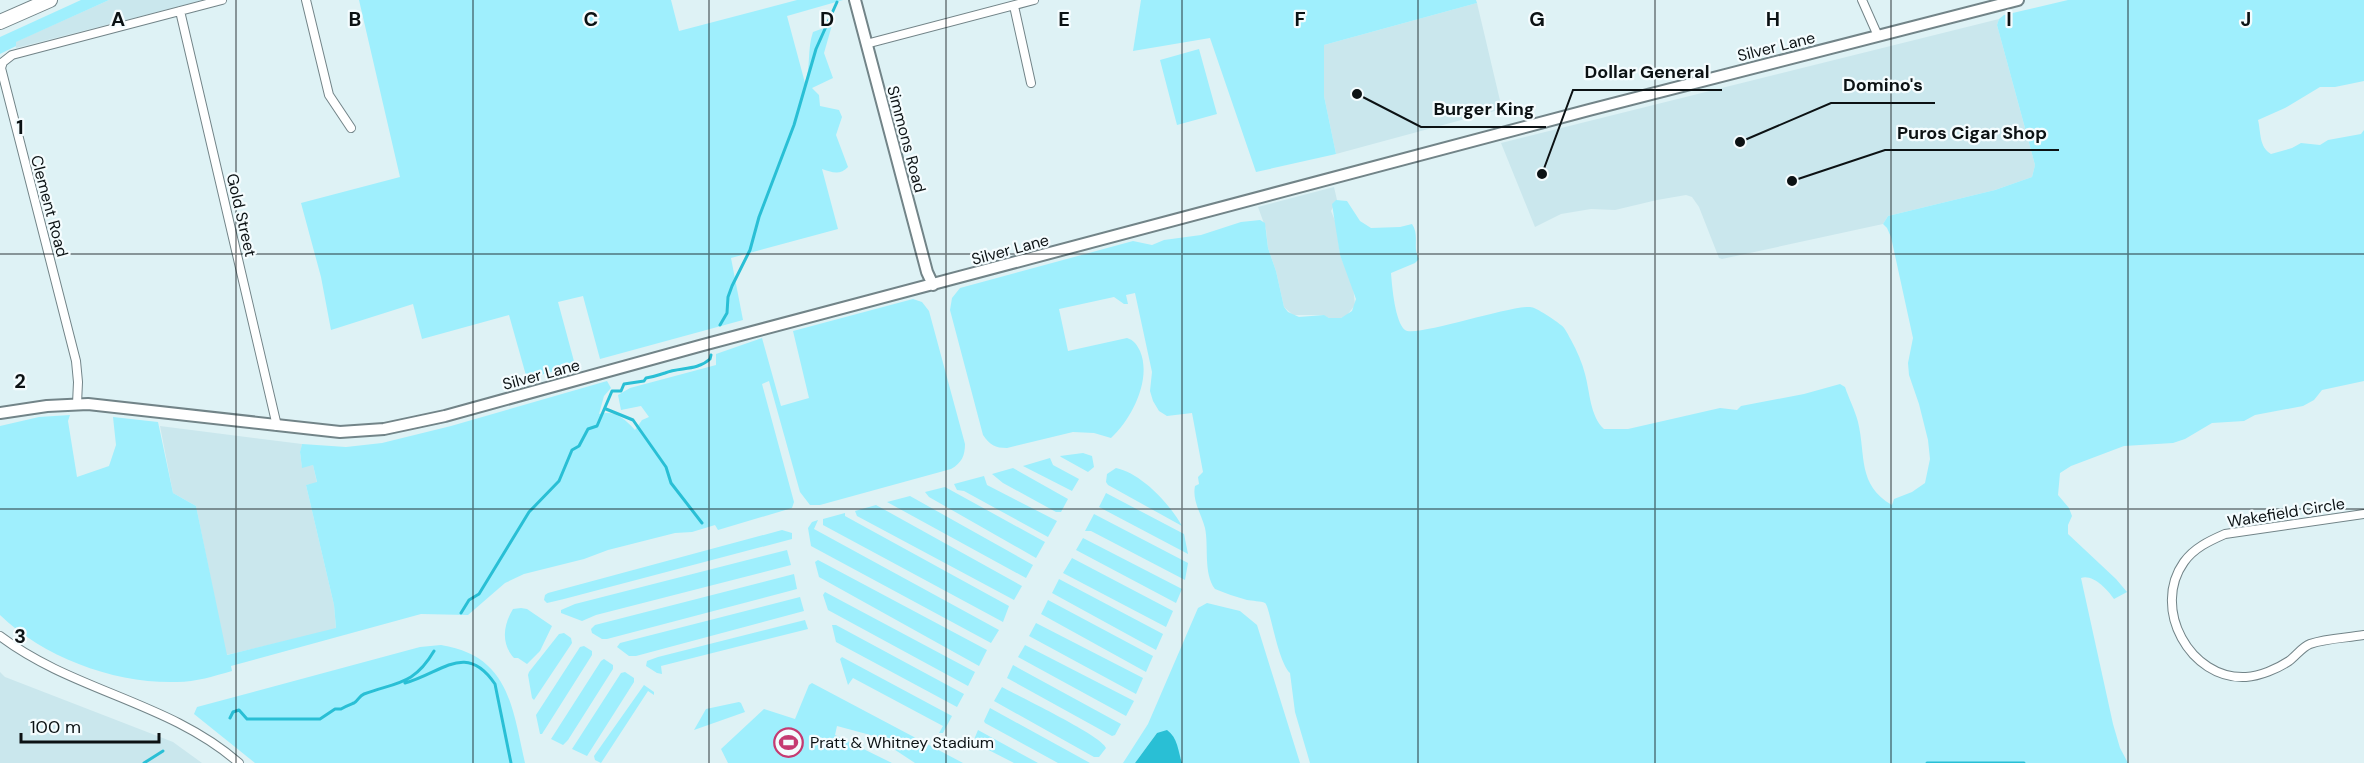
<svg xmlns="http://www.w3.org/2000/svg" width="2364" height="763" font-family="'DM Sans',sans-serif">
<rect width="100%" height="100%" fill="#def2f5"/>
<path fill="#cae7ed" d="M 109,0 L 204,0 L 16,48 L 15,42 Z
M 1477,3 L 1502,109 L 1336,154 L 1324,96 L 1324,45 Z
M 1999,19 L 1997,25 L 2035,165 L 2032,177 L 1995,190 L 1888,216 L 1883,224 L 1722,259 L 1719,258 L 1699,207 L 1692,197 L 1686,195 L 1657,200 L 1615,210 L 1591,209 L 1561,214 L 1535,227 L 1501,143 Z
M 1334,187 L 1337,200 L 1331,211 L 1336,223 L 1340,255 L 1353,286 L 1355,305 L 1347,315 L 1341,318 L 1329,318 L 1323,315 L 1293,315 L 1284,307 L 1276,271 L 1268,248 L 1266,229 L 1258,207 Z
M 160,426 L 302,444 L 300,453 L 302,467 L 313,465 L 317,483 L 306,485 L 334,605 L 336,629 L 226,655 L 196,506 L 173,493 Z
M 0,672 L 5,677 L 173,742 L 202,763 L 0,763 Z"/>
<path fill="#9feffd" d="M 81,0 L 109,0 L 16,42 L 16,46 L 0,54 L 0,37 Z
M 359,0 L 671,0 L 679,31 L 797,0 L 843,0 L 787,16 L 805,83 C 811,67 807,49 813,32 L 832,25 L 824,53 L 833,78 L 812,88 L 819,95 L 820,106 L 839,110 L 842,117 L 836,135 L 848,167 C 840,176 831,172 822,169 L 838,229 L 731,258 L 743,320 L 600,359 L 583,296 L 558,302 L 575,365 L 527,379 L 509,315 L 422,339 L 413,304 L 331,330 L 321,277 L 301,203 L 400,177 Z
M 1141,0 L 1476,0 L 1477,3 L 1324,45 L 1324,96 L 1336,154 L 1256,172 L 1210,38 L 1133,51 Z
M 2068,0 L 2364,0 L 2364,81 L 2335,87 L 2320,87 L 2285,108 L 2258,120 C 2261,132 2259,147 2271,154 L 2292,148 L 2301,143 L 2320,145 L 2328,140 L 2361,134 L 2364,130 L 2364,381 L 2322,390 L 2314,400 L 2303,406 L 2255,415 L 2244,421 L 2212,423 L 2185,439 L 2173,443 L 2124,446 L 2071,466 L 2060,473 L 2058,495 L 2069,508 L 2072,516 L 2068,525 L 2068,534 L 2116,579 L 2127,592 L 2114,599 C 2107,589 2093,574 2081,578 L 2113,724 L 2120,748 L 2128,763 L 1310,763 L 1295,712 L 1290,673 C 1277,660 1270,606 1265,603 C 1261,601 1252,601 1247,600 C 1236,597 1225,593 1215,589 C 1203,573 1209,546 1205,528 C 1201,513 1192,501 1195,486 L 1199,484 L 1198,477 L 1203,472 L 1192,413 L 1167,416 L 1159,411 L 1153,401 L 1150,391 L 1152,372 L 1135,293 L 1126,295 L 1128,304 L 1124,304 L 1114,297 L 1059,309 L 1068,351 L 1127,338 C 1134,340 1137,345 1140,351 C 1152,379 1132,419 1111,438 L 1094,433 L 1073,432 L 1007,448 C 995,448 990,445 983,435 L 950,310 L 952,298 L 960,288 L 1133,241 L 1152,245 L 1164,240 L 1201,235 L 1241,222 L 1260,220 L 1265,223 L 1268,248 L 1276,271 L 1284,307 L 1288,312 L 1299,317 L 1324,315 L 1329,318 L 1341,318 L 1352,311 L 1356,299 L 1340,255 L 1332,204 L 1336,200 L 1347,201 L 1360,221 L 1371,228 L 1400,227 L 1412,224 C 1420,236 1412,247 1419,259 L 1415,263 L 1391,273 C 1392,286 1395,322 1405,330 C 1414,338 1508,306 1530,307 C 1536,307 1556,321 1561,325 C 1566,329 1568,335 1571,340 C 1577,351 1582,362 1585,374 C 1590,392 1590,416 1604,429 L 1628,429 L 1720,408 L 1737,410 L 1741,406 L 1804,394 L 1840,384 L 1845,387 C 1849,399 1855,410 1858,422 C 1866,455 1857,485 1892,505 L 1894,499 L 1912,492 L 1925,483 L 1930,459 L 1928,440 L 1919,404 L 1909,375 L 1908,363 L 1913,338 L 1891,237 L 1887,228 L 1883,224 L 1888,216 L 1995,190 L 2032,177 L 2035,165 L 1997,25 L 1999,19 L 2004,15 Z
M 1199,49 L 1217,114 L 1177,125 L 1160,60 Z
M 913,299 L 922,302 L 929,311 L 965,444 C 965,455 962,463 951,469 L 820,505 L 810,505 L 800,492 L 769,381 L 762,384 L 794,502 L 792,508 L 718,530 L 715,525 L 692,532 L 675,533 L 608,550 L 584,559 L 524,574 L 505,583 L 468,615 L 421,614 L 231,666 L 232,671 C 214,676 196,682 177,682 C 116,684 44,658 0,615 L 0,426 L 39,417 L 70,415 L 68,421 L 77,477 L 109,466 L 116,445 L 113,417 L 158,422 L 173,493 L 196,506 L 227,655 L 336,628 L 334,605 L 306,485 L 317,482 L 313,465 L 302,468 L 300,452 L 302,444 L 346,447 L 382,443 L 451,426 L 607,381 L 611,388 L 604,396 L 599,414 C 615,410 625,419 635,430 L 642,420 L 649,417 L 641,406 L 621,410 L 618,395 L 630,388 L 716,365 L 716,354 L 762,338 L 781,406 L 809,398 L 793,331 Z
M 1083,453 L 1092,456 L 1094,467 L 1088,472 L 1061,457 L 1060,456 Z
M 1050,458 L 1053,465 L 1079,479 L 1072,491 L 1023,466 Z
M 1013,468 L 1068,499 L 1061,512 L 1056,512 L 1003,483 L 992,474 Z
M 1116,468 C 1141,473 1170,504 1182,526 L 1108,485 L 1106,482 L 1107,474 Z
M 984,476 L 987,485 L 1057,521 L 1048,537 L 964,491 L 957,490 L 954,484 Z
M 945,487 L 1045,542 L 1036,558 L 929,497 L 925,492 Z
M 1106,493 L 1184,534 L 1188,554 L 1099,507 Z
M 910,496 L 1033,565 L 1026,578 L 887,502 Z
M 876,505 L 1022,586 L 1014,600 L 857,516 L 855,511 Z
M 845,513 L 845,516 L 1009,606 L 1003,622 L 823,525 L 823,519 Z
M 1094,514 L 1188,563 L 1185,580 L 1091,531 L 1085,531 Z
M 818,520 L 814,529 L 999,630 L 991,643 L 811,546 L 808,528 L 812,522 Z
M 782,530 L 792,533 L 792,539 L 564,599 L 547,603 L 544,600 L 545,595 L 548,593 Z
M 1083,538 L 1182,589 L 1176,603 L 1076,550 Z
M 787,550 L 791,565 L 596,615 L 582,621 L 561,613 L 561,610 L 575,604 Z
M 1072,558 L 1173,611 L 1166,627 L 1063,573 Z
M 818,560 L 987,650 L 979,666 L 819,577 L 815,562 Z
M 794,574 L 797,589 L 607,639 L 602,639 L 592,633 L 591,629 L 595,625 Z
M 1059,579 L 1163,634 L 1156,650 L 1052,593 Z
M 825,592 L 975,672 L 968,686 L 828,610 L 823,595 Z
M 800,597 L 804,611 L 636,656 L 629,656 L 617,647 L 620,643 Z
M 1048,600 L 1153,656 L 1146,672 L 1041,614 Z
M 1207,603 L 1240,611 L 1257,625 L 1300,763 L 1182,763 L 1179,755 L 1157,733 L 1135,763 L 1123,763 L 1148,724 L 1198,608 Z
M 521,608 L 527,609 L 552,626 L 540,651 L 527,664 L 518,658 L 514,658 C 501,644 503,625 513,609 Z
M 805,620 L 808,629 L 661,666 L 662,674 L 657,673 L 646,666 L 647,661 L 658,657 Z
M 1036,623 L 1143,678 L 1136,694 L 1029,636 Z
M 832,625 L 836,625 L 964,694 L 957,707 L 836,642 Z
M 564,633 L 571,638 L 572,643 L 534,700 L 532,698 L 528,675 L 529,672 L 559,634 Z
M 441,645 C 509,656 512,706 525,763 L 255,763 L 194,714 L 197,707 L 420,647 Z
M 1025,645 L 1134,701 L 1126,716 L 1018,657 Z
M 584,646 L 592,651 L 592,655 L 542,734 L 540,734 L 536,715 L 580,647 Z
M 842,657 L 952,716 L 943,733 L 939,733 L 943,726 L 853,678 L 848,685 L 840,659 Z
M 604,659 L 613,665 L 613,669 L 568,740 L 563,745 L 551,739 L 601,661 Z
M 1013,665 L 1121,724 L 1115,735 L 1112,736 L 1007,678 Z
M 625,672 L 634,678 L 634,682 L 587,756 L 572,749 L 621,673 Z
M 812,683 L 963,763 L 915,763 L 874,736 L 837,726 L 835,735 L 892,763 L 728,763 L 721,749 L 764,709 L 795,719 L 809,685 Z
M 644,685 L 654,692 L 654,695 L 648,691 L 601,763 L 595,760 L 594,756 Z
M 1002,687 C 1018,696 1102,736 1106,748 L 1099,757 L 1094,757 L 994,701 Z
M 739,702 L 741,703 L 745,712 L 694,730 L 706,709 Z
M 990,708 L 1090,763 L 1058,763 L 985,723 L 984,721 Z
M 978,730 L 1038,763 L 1014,763 L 975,743 L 970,749 Z"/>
<path fill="#29bfd5" d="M 1167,730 C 1178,738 1178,751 1182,763 L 1135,763 L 1157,733 Z"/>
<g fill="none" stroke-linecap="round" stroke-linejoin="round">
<path stroke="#29bfd5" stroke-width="3" d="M 720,325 L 727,313 L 728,297 L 732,286 L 750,250 L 759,217 L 794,125 L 816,49 L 837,2
M 606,409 L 633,420 L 666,467 L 671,483 L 702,523
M 461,613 L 469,600 L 479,594 L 529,512 L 559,481 L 572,450 L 579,446 L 588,429 L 597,426 L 612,391 L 621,391 L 624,384 L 644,381 L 646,378 C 654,377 658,375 665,373 C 680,367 697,371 710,359 L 711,355
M 405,683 C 442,673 466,641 495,684 L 511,763
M 230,718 L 233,712 L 239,710 L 247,719 L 320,719 L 335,709 L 341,709 C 346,706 349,705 354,703 C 358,701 359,696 364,694 C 397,682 414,685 434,651
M 144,763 L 163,751
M 1927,763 L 2024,763"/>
<defs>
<path id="street" d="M 306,0 L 329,95 L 351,128
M 1862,0 L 1878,36
M 1014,6 L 1031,83
M 180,11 L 277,426
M 866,44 L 1034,0
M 77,404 L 78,382 L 76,361 L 1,68 L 3,62 L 12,55 L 222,0
M 2364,514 L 2225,534 C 2209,541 2194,548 2184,562 C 2151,608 2190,680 2246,677 C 2260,676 2277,669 2289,661 C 2296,656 2302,647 2310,644 C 2327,638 2347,638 2364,635
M 0,636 C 72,691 170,702 239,763"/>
<path id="secondary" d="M 855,0 L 927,272 L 933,285
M 0,413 L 47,406 L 88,404 L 340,432 L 384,429 L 445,416 L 703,345 L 1589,110 L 2018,0"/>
<path id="highway" d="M 0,22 L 50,0"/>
</defs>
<use href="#street" stroke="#728488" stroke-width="10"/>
<use href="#secondary" stroke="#728488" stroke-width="14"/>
<use href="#highway" stroke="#728488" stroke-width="16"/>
<use href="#street" stroke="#fff" stroke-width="8"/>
<use href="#secondary" stroke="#fff" stroke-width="10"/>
<use href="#highway" stroke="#fff" stroke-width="14"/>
</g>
<path fill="none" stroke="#0c1214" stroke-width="1.5" stroke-opacity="0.55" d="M 236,0 L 236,763M 473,0 L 473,763M 709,0 L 709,763M 946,0 L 946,763M 1182,0 L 1182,763M 1418,0 L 1418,763M 1655,0 L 1655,763M 1891,0 L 1891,763M 2128,0 L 2128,763M 0,254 L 2364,254M 0,509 L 2364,509"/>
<defs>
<symbol id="stadium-ring" viewBox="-11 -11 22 22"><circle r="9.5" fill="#f4fcfe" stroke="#c53b72" stroke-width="1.5"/><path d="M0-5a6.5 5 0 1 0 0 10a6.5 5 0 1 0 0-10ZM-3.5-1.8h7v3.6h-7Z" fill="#c53b72"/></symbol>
</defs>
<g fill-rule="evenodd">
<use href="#stadium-ring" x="772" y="726" width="33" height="33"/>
</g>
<g text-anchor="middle" stroke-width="4.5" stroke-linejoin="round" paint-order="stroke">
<g font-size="16" fill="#0c1214" stroke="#f4fcfe">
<text transform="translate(1776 46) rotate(-14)" y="6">Silver Lane</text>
<text transform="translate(907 139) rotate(75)" y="6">Simmons Road</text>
<text transform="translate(50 206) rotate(75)" y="6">Clement Road</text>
<text transform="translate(242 215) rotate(77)" y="6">Gold Street</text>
<text transform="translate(1010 249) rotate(-15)" y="6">Silver Lane</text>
<text transform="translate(541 374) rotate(-15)" y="6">Silver Lane</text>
<text transform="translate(2286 512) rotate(-9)" y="6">Wakefield Circle</text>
</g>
<g font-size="16" fill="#0c1214" stroke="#f4fcfe" text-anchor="start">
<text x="810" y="748">Pratt &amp; Whitney Stadium</text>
</g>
</g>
<g font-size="20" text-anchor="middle" font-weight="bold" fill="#0c1214" stroke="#f4fcfe" stroke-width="4.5" stroke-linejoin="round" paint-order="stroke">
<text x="118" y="26">A</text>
<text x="355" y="26">B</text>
<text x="591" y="26">C</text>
<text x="827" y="26">D</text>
<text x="1064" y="26">E</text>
<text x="1300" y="26">F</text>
<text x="1537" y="26">G</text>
<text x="1773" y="26">H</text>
<text x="2009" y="26">I</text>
<text x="2246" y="26">J</text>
<text x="20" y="134">1</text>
<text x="20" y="388">2</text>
<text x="20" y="643">3</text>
</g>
<path fill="none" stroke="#0c1214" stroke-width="2" d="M1542 174L1573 90H1722M1740 142L1831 103H1935M1357 94L1421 127H1546M1792 181L1885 150H2059"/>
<g fill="#0c1214" stroke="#f4fcfe" stroke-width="2">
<circle cx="1542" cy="174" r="6"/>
<circle cx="1740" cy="142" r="6"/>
<circle cx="1357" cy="94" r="6"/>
<circle cx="1792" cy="181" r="6"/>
</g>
<g font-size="18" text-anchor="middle" font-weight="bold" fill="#0c1214" stroke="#f4fcfe" stroke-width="4.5" stroke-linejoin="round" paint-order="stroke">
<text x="1647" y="78">Dollar General</text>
<text x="1883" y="91">Domino's</text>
<text x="1484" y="115">Burger King</text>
<text x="1972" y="139">Puros Cigar Shop</text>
</g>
<path d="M21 733v9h138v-9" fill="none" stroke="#0c1214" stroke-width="3"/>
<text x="30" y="733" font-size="18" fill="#0c1214" stroke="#f4fcfe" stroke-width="4.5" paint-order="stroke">100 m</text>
</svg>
